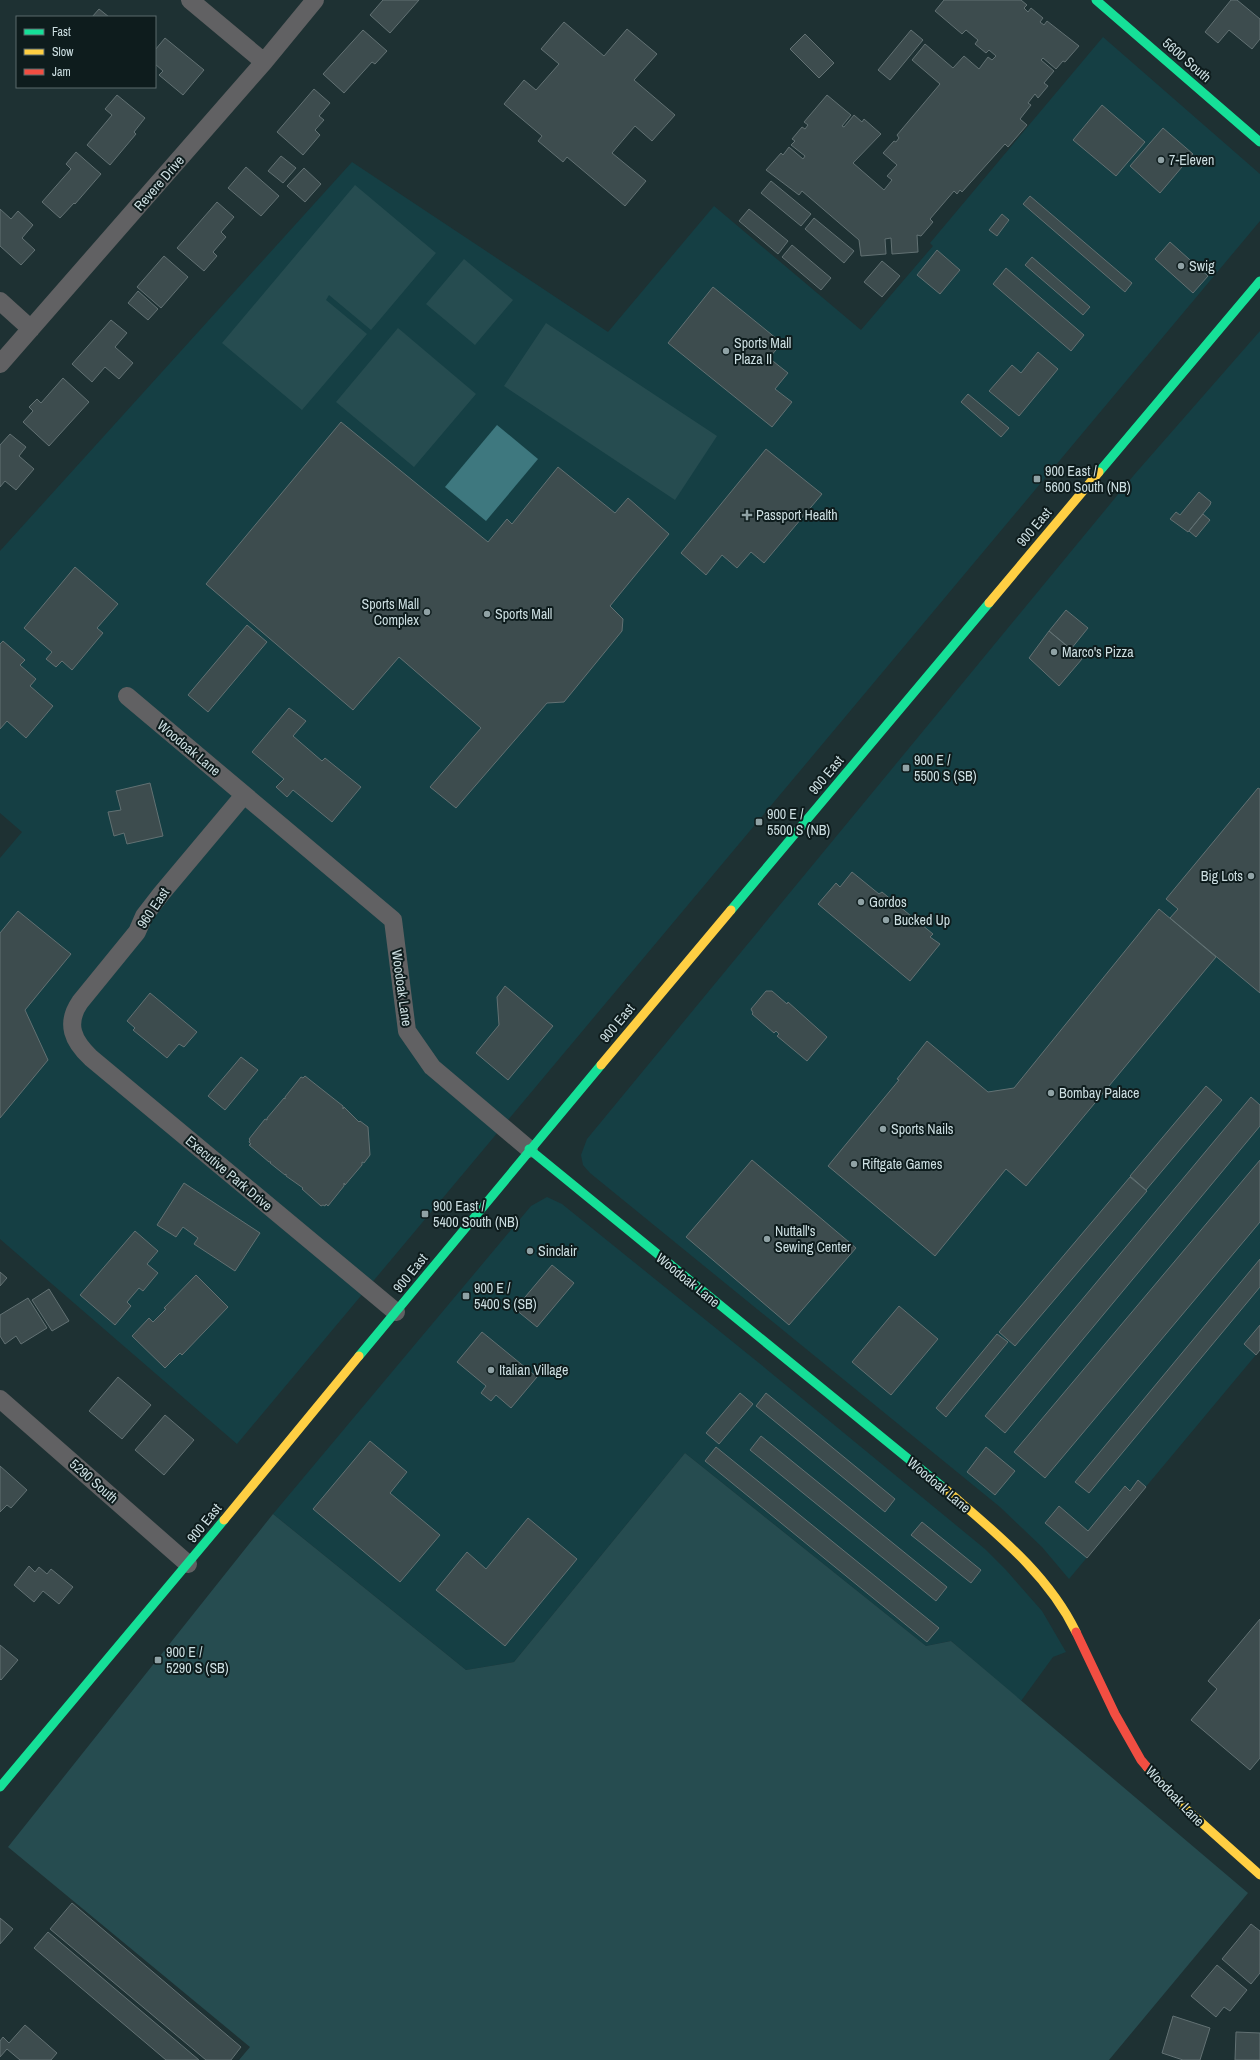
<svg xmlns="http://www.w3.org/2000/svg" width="1260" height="2060" font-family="'Archivo Narrow',sans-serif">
<rect width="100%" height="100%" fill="#1e3133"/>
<path fill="#153f44" d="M 1103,37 L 1260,174 L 1260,221 L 237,1444 L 0,1239 L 0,858 L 22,832 L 0,813 L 0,551 L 352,162 L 608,332 L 714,206 L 861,330 L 933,246 L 930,243 Z
M 1260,331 L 1260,1350 L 1069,1579 L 1042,1547 L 1000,1507 L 590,1173 L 583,1165 L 581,1155 L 587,1139 L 1134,475 Z
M 547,1197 L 562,1204 L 759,1363 L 985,1549 L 1006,1570 L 1042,1611 L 1066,1652 L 1053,1657 L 1021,1701 L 951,1641 L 926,1646 L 685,1453 L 514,1662 L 466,1670 L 273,1514 L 531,1206 Z"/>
<path fill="#264c50" d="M 355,185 L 436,253 L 371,330 L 329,295 L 326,300 L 367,334 L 302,410 L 222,343 Z
M 464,259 L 513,300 L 475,345 L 426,304 Z
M 546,323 L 717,436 L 675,500 L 504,386 Z
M 398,328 L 476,394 L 414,467 L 336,402 Z
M 685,1453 L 926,1646 L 951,1641 L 1248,1893 L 1109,2060 L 239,2060 L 250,2047 L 8,1847 L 273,1514 L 466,1670 L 514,1662 Z"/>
<path fill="#3e787f" d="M 497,425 L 538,459 L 486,521 L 445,487 Z"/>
<path fill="#3d4c4e" stroke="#627173" d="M 383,0 L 419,0 L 390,33 L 370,15 Z
M 944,0 L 1021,0 L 1027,5 L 1024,8 L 1028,12 L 1031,8 L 1043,18 L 1040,22 L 1044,25 L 1047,21 L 1079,46 L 1065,62 L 1063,61 L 1056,69 L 1043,58 L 1041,60 L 1054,71 L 1044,83 L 1048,86 L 1038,98 L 1035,94 L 1028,103 L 1031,105 L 1020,119 L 1027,125 L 1008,147 L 1005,144 L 962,192 L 960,190 L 957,194 L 954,191 L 930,219 L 933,222 L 921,236 L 917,235 L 918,252 L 892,254 L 891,238 L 885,239 L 886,254 L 861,256 L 859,240 L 802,191 L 799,195 L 766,170 L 781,153 L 783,155 L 789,147 L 803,159 L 805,156 L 791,145 L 795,141 L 792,139 L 802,127 L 805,129 L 808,125 L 804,122 L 827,95 L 851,115 L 842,126 L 844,127 L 854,115 L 862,122 L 864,119 L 881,134 L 853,163 L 884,190 L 892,180 L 887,176 L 897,165 L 883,153 L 894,141 L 896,142 L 899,138 L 897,135 L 940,84 L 912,60 L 925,44 L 953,68 L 964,56 L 979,69 L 988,57 L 992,60 L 996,56 L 989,50 L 986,53 L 975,44 L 978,40 L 966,30 L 962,34 L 935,11 Z
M 1231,0 L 1237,0 L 1260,19 L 1260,39 L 1252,49 L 1229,30 L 1218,43 L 1205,32 Z
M 99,9 L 109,17 L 92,17 Z
M 564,22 L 604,56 L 627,29 L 657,54 L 634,80 L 675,115 L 652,141 L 635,126 L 612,153 L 646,181 L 625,206 L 567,157 L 563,162 L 538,141 L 542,136 L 504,104 L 524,80 L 536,90 L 559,64 L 541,49 Z
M 363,30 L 387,51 L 375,64 L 372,62 L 344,93 L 323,74 Z
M 911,30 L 923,40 L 890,80 L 878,70 Z
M 805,34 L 834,63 L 819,78 L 790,49 Z
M 165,38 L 204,70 L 183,95 L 159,75 L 163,71 L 155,64 L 155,50 Z
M 314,89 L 330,103 L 319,116 L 324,120 L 315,130 L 320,135 L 303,155 L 277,132 Z
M 117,95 L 145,118 L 134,132 L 136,134 L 110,165 L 87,145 L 112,115 L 105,109 Z
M 1102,105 L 1145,142 L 1116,176 L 1073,140 Z
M 1163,128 L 1193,154 L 1160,193 L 1130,166 Z
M 76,152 L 101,174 L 75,204 L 74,203 L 60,218 L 42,202 L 71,169 L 66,164 Z
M 281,156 L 296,168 L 283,183 L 268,171 Z
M 246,167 L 279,196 L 261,216 L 228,188 Z
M 304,168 L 321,184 L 305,202 L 287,186 Z
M 771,181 L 811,214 L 801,226 L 761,193 Z
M 1030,196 L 1132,283 L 1125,292 L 1023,204 Z
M 217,202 L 234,217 L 221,232 L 226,237 L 213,252 L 217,256 L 204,271 L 177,248 Z
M 0,209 L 11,219 L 18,211 L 33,225 L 22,238 L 35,250 L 21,265 L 0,246 Z
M 749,209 L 788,241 L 778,254 L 739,221 Z
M 1002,214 L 1009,220 L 997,236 L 989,230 Z
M 814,218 L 854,251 L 844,263 L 805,229 Z
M 1170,242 L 1208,276 L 1193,293 L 1155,259 Z
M 792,245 L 831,278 L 821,290 L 782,257 Z
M 937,250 L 960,270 L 940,294 L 917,275 Z
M 164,256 L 188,277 L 161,308 L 137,287 Z
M 1032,257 L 1090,307 L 1083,315 L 1025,265 Z
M 882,261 L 900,276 L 882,297 L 864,282 Z
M 1006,268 L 1084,335 L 1071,351 L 993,284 Z
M 713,287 L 782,343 L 769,358 L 788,373 L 775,389 L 792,402 L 772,427 L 668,343 Z
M 138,291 L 158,309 L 148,320 L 128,303 Z
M 111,320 L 127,333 L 115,347 L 133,363 L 119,379 L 105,367 L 92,382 L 72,364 Z
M 1038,352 L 1058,369 L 1019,416 L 989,391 L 1012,365 L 1021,373 Z
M 63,378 L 89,402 L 49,446 L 23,422 L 33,411 L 29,407 L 37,399 L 41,403 Z
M 968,394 L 1009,428 L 1001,437 L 961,402 Z
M 341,422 L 488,542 L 507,519 L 512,524 L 558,467 L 615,513 L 628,498 L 669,534 L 610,606 L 623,619 L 622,631 L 564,702 L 547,703 L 456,808 L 430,787 L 481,728 L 399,657 L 353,710 L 206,584 Z
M 10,434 L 26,447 L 19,456 L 34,469 L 16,490 L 5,481 L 0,487 L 0,445 Z
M 766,449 L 822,494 L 764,563 L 751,552 L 737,568 L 722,555 L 706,575 L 681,553 Z
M 1199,492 L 1211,502 L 1210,505 L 1188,532 L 1170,519 L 1176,512 L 1180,515 Z
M 1203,514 L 1210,520 L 1196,537 L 1189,531 Z
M 75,567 L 118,604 L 97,628 L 103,633 L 72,670 L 62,661 L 56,667 L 46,659 L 52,652 L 24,628 Z
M 1066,610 L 1088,628 L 1071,649 L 1049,631 Z
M 247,625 L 267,642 L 208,712 L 188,695 Z
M 1049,631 L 1082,659 L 1059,686 L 1029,658 Z
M 3,641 L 25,660 L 20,665 L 36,679 L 30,686 L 53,706 L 26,738 L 7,721 L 0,729 L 0,644 Z
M 289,708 L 306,721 L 293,736 L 322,761 L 325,758 L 361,787 L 332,822 L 293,790 L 287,797 L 276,787 L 284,779 L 252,752 Z
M 150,783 L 163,836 L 127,844 L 124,833 L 114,836 L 108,812 L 121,810 L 116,791 Z
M 1258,788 L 1260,789 L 1260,993 L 1170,918 L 1178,909 L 1166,899 Z
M 852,872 L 879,894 L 882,892 L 933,934 L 930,937 L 940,944 L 910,981 L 818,904 L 836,883 L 840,887 Z
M 1159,909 L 1216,957 L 1026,1186 L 1006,1169 L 935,1256 L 828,1166 L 899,1080 L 897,1079 L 927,1041 L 988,1092 L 1014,1088 Z
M 18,911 L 71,954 L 25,1010 L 48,1060 L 0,1118 L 0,933 Z
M 505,986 L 553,1026 L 508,1080 L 476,1053 L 499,1025 L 497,997 Z
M 766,991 L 772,991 L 787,1004 L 788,1002 L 827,1037 L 807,1061 L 777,1036 L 779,1034 L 776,1031 L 774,1033 L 752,1014 L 753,1013 L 751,1009 Z
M 150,993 L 197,1032 L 184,1047 L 179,1044 L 167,1058 L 133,1030 L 135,1028 L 127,1021 Z
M 241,1057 L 258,1070 L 225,1110 L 208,1096 Z
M 305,1076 L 343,1106 L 343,1109 L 344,1107 L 359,1122 L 360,1121 L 368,1127 L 370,1155 L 364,1163 L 362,1162 L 362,1165 L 345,1185 L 344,1183 L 344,1186 L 328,1206 L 326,1204 L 325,1206 L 323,1205 L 321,1206 L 302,1189 L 303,1188 L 286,1176 L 286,1174 L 285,1175 L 270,1163 L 271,1162 L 269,1162 L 249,1145 L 251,1144 L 249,1142 L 250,1140 L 249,1139 L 265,1119 L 267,1120 L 267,1118 L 284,1098 L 285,1099 L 285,1097 L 301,1077 L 303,1078 Z
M 1206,1086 L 1222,1100 L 1146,1190 L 1130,1176 Z
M 1251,1097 L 1260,1105 L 1260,1126 L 1005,1433 L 985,1416 Z
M 752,1160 L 856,1248 L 789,1325 L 686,1237 Z
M 1260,1160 L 1260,1222 L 1045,1478 L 1014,1452 Z
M 1130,1177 L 1147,1191 L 1015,1346 L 999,1332 Z
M 184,1183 L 260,1233 L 235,1271 L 194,1244 L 198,1238 L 183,1227 L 176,1237 L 157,1225 Z
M 135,1231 L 158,1251 L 147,1264 L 158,1273 L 143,1291 L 139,1288 L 127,1302 L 131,1306 L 115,1325 L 80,1295 Z
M 1260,1259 L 1260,1287 L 1089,1493 L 1075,1482 Z
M 552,1265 L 574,1283 L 537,1327 L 515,1309 Z
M 0,1272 L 7,1278 L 0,1286 Z
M 196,1275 L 228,1307 L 182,1355 L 180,1353 L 165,1368 L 132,1336 L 149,1318 L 153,1322 L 166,1309 L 164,1308 Z
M 49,1289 L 69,1321 L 52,1331 L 32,1300 Z
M 28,1298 L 47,1328 L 21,1344 L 16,1336 L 5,1344 L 0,1336 L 0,1315 Z
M 899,1306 L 938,1339 L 891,1395 L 852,1362 Z
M 1260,1325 L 1260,1350 L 1256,1355 L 1244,1344 Z
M 482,1332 L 537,1377 L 511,1408 L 496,1395 L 491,1401 L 481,1393 L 486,1386 L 457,1362 Z
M 997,1334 L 1008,1342 L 946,1417 L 936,1408 Z
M 118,1377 L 151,1405 L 122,1439 L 89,1411 Z
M 740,1393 L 753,1404 L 719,1444 L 706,1433 Z
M 766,1393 L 895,1499 L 885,1512 L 756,1406 Z
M 165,1415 L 194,1440 L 164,1475 L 135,1450 Z
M 761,1436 L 947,1587 L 936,1601 L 750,1450 Z
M 370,1441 L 407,1472 L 390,1493 L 440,1535 L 400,1582 L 313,1509 Z
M 716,1447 L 939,1628 L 927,1642 L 705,1461 Z
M 986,1447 L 1015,1471 L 995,1495 L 967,1472 Z
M 0,1466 L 27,1490 L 11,1508 L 7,1505 L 0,1512 Z
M 1138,1480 L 1146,1487 L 1087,1558 L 1045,1523 L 1059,1506 L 1088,1531 L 1125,1486 L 1130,1491 Z
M 528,1518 L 577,1559 L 505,1646 L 436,1590 L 467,1552 L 486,1569 Z
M 922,1522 L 981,1570 L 971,1583 L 911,1535 Z
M 29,1566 L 35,1572 L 39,1567 L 47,1574 L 51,1569 L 73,1587 L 59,1604 L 43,1591 L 34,1602 L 14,1585 Z
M 1260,1619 L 1260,1758 L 1250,1770 L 1191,1720 L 1217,1689 L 1208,1681 Z
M 0,1645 L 18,1660 L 1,1680 L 0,1679 Z
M 72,1903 L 241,2047 L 231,2060 L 206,2060 L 50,1929 Z
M 0,1918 L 13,1929 L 0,1944 Z
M 1251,1924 L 1260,1931 L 1260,1973 L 1251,1984 L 1222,1959 Z
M 48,1932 L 199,2060 L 166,2060 L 34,1948 Z
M 1217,1965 L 1247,1990 L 1230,2011 L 1224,2007 L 1216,2017 L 1191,1996 Z
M 1173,2016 L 1210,2028 L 1200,2060 L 1183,2060 L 1162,2053 Z
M 25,2025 L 57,2053 L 51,2060 L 20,2060 L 7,2049 L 0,2057 L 0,2041 L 3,2037 L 9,2043 Z
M 1236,2032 L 1260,2033 L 1260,2060 L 1235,2060 Z"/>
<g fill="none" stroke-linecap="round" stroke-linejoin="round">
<path stroke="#616163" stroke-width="18" d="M 190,0 L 264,62
M 0,301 L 31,329
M 0,364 L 264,62 L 315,0
M 127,696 L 393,920 L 407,1031 L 432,1067 L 529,1149
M 244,795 L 161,894 L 144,916 L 137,932 L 80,1002 C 65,1024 73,1041 91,1058 L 396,1312
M 0,1399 L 188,1564"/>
<path stroke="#16e098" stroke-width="9" d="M 1096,0 L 1260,142
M 1099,472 L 1260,281
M 731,910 L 989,603
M 529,1149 L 944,1488
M 359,1356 L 601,1065
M 0,1787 L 224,1520"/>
<path stroke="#ffcf43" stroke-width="9" d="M 989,603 L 1099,472
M 601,1065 L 731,910
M 944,1488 C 993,1531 1047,1572 1076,1632
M 224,1520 L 359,1356
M 1147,1767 L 1175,1799 L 1260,1875"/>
<path stroke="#f24e42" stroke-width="9" d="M 1076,1632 L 1115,1714 L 1141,1760 L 1147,1767"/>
</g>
<g fill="#90a2a5" stroke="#0e1c1d" stroke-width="1.5">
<circle cx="1161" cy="160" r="4"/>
<circle cx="1181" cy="266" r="4"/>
<circle cx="726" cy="351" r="4"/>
<rect x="1033" y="475" width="8" height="8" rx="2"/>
<path d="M745 509h4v4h4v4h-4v4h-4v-4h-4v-4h4z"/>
<circle cx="427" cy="612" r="4"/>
<circle cx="487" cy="614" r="4"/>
<circle cx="1054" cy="652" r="4"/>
<rect x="902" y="764" width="8" height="8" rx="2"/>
<rect x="755" y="818" width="8" height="8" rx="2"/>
<circle cx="1251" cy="876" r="4"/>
<circle cx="861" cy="902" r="4"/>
<circle cx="886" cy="920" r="4"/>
<circle cx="1051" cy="1093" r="4"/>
<circle cx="883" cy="1129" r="4"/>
<circle cx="854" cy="1164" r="4"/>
<rect x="421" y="1210" width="8" height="8" rx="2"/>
<circle cx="767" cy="1239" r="4"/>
<circle cx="530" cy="1251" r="4"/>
<rect x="462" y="1292" width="8" height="8" rx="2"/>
<circle cx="491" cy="1370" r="4"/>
<rect x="154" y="1656" width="8" height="8" rx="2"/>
</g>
<g text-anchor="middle" stroke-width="4" stroke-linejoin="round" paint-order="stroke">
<g font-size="14" fill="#cddfe2" stroke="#0e1c1d">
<text transform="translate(1187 60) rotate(41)" y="5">5600 South</text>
<text transform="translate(159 183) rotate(-49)" y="5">Revere Drive</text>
<text transform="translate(1034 527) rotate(-50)" y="5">900 East</text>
<text transform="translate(189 748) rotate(40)" y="5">Woodoak Lane</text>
<text transform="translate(826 775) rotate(-50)" y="5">900 East</text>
<text transform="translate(153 908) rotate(-56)" y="5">960 East</text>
<text transform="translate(402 988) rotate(82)" y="5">Woodoak Lane</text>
<text transform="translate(617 1023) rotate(-50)" y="5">900 East</text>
<text transform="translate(229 1173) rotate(40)" y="5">Executive Park Drive</text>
<text transform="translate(410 1273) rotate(-51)" y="5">900 East</text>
<text transform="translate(688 1280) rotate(39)" y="5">Woodoak Lane</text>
<text transform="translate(94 1481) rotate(41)" y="5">5290 South</text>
<text transform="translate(939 1485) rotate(40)" y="5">Woodoak Lane</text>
<text transform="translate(204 1523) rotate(-51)" y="5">900 East</text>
<text transform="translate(1175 1796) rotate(46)" y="5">Woodoak Lane</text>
</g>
<g font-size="14" fill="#cddfe2" stroke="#0e1c1d" text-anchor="start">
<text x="1169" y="165">7-Eleven</text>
<text x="1189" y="271">Swig</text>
<text x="734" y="348">Sports Mall<tspan x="734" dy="16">Plaza II</tspan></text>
<text x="1045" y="476">900 East /<tspan x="1045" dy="16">5600 South (NB)</tspan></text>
<text x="756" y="520">Passport Health</text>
<text x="419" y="609" text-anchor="end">Sports Mall<tspan x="419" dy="16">Complex</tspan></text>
<text x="495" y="619">Sports Mall</text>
<text x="1062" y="657">Marco's Pizza</text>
<text x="914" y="765">900 E /<tspan x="914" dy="16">5500 S (SB)</tspan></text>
<text x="767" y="819">900 E /<tspan x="767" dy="16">5500 S (NB)</tspan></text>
<text x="1243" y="881" text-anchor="end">Big Lots</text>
<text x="869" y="907">Gordos</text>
<text x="894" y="925">Bucked Up</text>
<text x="1059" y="1098">Bombay Palace</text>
<text x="891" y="1134">Sports Nails</text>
<text x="862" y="1169">Riftgate Games</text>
<text x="433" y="1211">900 East /<tspan x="433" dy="16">5400 South (NB)</tspan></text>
<text x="775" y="1236">Nuttall's<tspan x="775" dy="16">Sewing Center</tspan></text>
<text x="538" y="1256">Sinclair</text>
<text x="474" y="1293">900 E /<tspan x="474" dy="16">5400 S (SB)</tspan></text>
<text x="499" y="1375">Italian Village</text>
<text x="166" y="1657">900 E /<tspan x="166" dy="16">5290 S (SB)</tspan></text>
</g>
</g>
<rect x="16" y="16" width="140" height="72" fill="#0e1c1d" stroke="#5a6a6c"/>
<rect x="24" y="29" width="20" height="6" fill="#16e098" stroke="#5a6a6c"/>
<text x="52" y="36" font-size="12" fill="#cddfe2">Fast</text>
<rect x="24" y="49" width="20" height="6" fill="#ffcf43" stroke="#5a6a6c"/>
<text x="52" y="56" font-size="12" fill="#cddfe2">Slow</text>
<rect x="24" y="69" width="20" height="6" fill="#f24e42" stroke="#5a6a6c"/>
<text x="52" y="76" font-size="12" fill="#cddfe2">Jam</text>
</svg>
